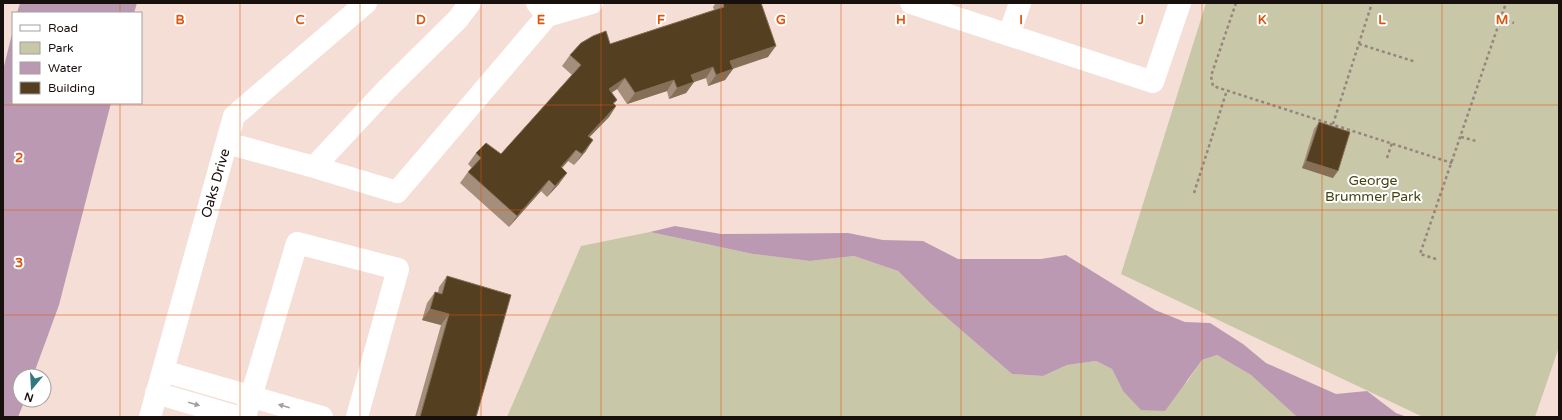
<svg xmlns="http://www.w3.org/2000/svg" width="1562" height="420" font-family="'Varela Round',sans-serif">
<rect width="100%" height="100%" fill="#f5ded6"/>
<path fill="#c8c7a8" d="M 1206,3 L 1559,3 L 1559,347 L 1535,417 L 1423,417 L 1121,274 Z
M 650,232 L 753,254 L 810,261 L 854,256 L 898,271 L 931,304 L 1012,374 L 1043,376 L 1067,365 L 1096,361 L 1112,369 L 1123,391 L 1187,382 L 1202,360 L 1217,355 L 1251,375 L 1297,417 L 507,417 L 581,246 Z"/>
<path fill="#bc99b2" d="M 20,3 L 137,3 L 134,13 L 17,13 Z
M 13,30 L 13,103 L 111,103 L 59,305 L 33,376 L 20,376 L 20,400 L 25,400 L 18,417 L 3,417 L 3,70 Z
M 675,226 L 721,234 L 848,233 L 883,240 L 923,241 L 958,259 L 1041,259 L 1066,255 L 1155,310 L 1185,322 L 1210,323 L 1243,344 L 1266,363 L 1336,394 L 1367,391 L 1396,413 L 1407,417 L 1297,417 L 1251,375 L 1217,355 L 1202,360 L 1165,411 L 1141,410 L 1123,391 L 1112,369 L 1096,361 L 1067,365 L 1043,376 L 1012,374 L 931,304 L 898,271 L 854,256 L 810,261 L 753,254 L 650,232 Z"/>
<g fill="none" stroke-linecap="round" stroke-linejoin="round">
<path stroke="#95857f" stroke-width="2.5" stroke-dasharray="3 3" stroke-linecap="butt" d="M 1236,3 L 1211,76 L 1213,86 L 1452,163
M 1501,19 L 1514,23
M 1359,44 L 1416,62
M 1333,124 L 1372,3
M 1461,137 L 1476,141
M 1387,158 L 1392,143
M 1194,193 L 1227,90
M 1436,259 L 1420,254 L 1506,3"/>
<path stroke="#fff" stroke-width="22" d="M 537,3 L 547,16 L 592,3
M 911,3 L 1153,82 L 1180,3
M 1009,35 L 1020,3
M 227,143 L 314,167 L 386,90 L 458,19 L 470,3
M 314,167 L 397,192 L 547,16
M 163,371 L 322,417
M 156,393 L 238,417
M 150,417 L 234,116 L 366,3
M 245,417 L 297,243 L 398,269 L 357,417"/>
</g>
<path fill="#a58e7c" d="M 715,3 L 761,3 L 768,57 L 733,69 L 725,80 L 708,86 L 706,78 L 694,82 L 686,93 L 669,99 L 667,91 L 627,104 L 617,89 L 611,93 L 617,100 L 614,104 L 616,106 L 609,117 L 589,137 L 586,151 L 574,165 L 568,161 L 562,168 L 559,184 L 547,197 L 541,191 L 509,227 L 460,183 L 468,172 L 472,168 L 468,164 L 476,153 L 501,154 L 572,75 L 562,66 L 570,55 L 610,44 L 714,10 L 713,7 L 715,4 Z
M 1319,122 L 1333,178 L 1302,168 L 1314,129 Z
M 447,276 L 476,417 L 415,417 L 441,325 L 422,320 L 427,303 L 435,292 L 438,293 L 439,287 Z"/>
<path fill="#856f57" d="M 776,46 L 768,57 L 722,72 L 730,61 Z
M 713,67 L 706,78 L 694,82 L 686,93 L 669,99 L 677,88 L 691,75 Z
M 733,69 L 725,80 L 708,86 L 716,75 Z
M 625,78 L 617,89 L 601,100 L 609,89 Z
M 674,80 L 667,91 L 627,104 L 635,93 Z
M 616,106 L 609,117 L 580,147 L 588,136 Z
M 593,140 L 586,151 L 574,165 L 582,154 Z
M 576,150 L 568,161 L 553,178 L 561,167 Z
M 1306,161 L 1338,171 L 1333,178 L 1302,168 Z
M 567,173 L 559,184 L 547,197 L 555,186 Z
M 549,180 L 541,191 L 509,227 L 517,216 Z
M 430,309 L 449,314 L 441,325 L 422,320 Z"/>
<path fill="#553f21" stroke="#856f57" d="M 723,3 L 761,3 L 776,46 L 730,61 L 733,69 L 716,75 L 713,67 L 691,75 L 694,82 L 677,88 L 674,80 L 635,93 L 625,78 L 609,89 L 617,100 L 613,103 L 616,106 L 588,136 L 593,140 L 582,154 L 576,150 L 561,167 L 567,173 L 555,186 L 549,180 L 517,216 L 468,172 L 481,158 L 476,153 L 486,143 L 501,154 L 581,65 L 570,55 L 581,43 L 593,36 L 606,31 L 610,44 L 724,7 Z
M 1319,122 L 1350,132 L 1338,171 L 1306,161 Z
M 447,276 L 511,295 L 476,417 L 420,417 L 449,314 L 430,309 L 435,292 L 442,294 Z"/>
<defs><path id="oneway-solid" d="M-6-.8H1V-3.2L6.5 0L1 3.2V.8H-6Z"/></defs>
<g fill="#a39f9e">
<use href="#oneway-solid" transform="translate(194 404) rotate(16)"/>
<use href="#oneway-solid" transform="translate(284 406) rotate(-164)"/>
</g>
<path fill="none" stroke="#de550c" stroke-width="1" stroke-opacity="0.55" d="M 120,3 L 120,13M 240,3 L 240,417M 360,3 L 360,417M 481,3 L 481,417M 601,3 L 601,417M 721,3 L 721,417M 841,3 L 841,417M 961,3 L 961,417M 1081,3 L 1081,417M 1202,3 L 1202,417M 1322,3 L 1322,417M 1442,3 L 1442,417M 120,103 L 120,417M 3,105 L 1559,105M 3,210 L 1559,210M 3,315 L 1559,315"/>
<g text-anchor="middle" stroke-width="4" stroke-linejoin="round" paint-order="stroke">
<g font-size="14" fill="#464312" stroke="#fff">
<text x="1373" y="185">George<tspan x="1373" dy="16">Brummer Park</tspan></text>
</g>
<g font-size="14" fill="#18100d" stroke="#fff">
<text transform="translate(215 183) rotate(-74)" y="5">Oaks Drive</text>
</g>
</g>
<g font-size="13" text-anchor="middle" font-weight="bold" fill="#de550c" stroke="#fff" stroke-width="4" stroke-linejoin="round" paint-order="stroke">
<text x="180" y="24">B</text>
<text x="300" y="24">C</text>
<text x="421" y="24">D</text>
<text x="541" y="24">E</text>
<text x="661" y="24">F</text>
<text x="781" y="24">G</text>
<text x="901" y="24">H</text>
<text x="1021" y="24">I</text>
<text x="1141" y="24">J</text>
<text x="1262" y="24">K</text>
<text x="1382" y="24">L</text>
<text x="1502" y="24">M</text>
<text x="19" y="162">2</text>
<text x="19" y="267">3</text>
</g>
<rect width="1562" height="420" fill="none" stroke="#18100d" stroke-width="8"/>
<rect x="12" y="12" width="130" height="92" fill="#ffffff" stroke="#a39f9e"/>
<rect x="20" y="25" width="20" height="6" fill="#ffffff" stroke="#a39f9e"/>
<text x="48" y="32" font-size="12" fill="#18100d">Road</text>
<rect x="20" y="42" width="20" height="12" fill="#c8c7a8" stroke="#a39f9e"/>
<text x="48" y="52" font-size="12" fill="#18100d">Park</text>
<rect x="20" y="62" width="20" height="12" fill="#bc99b2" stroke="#a39f9e"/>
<text x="48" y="72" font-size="12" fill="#18100d">Water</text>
<rect x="20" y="82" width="20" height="12" fill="#553f21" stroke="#a39f9e"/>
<text x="48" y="92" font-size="12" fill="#18100d">Building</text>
<g transform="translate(32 388) rotate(198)"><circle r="19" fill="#ffffff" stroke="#a39f9e"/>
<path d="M0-3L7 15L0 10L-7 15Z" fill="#317980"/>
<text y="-6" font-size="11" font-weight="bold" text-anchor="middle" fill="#18100d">N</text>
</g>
</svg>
